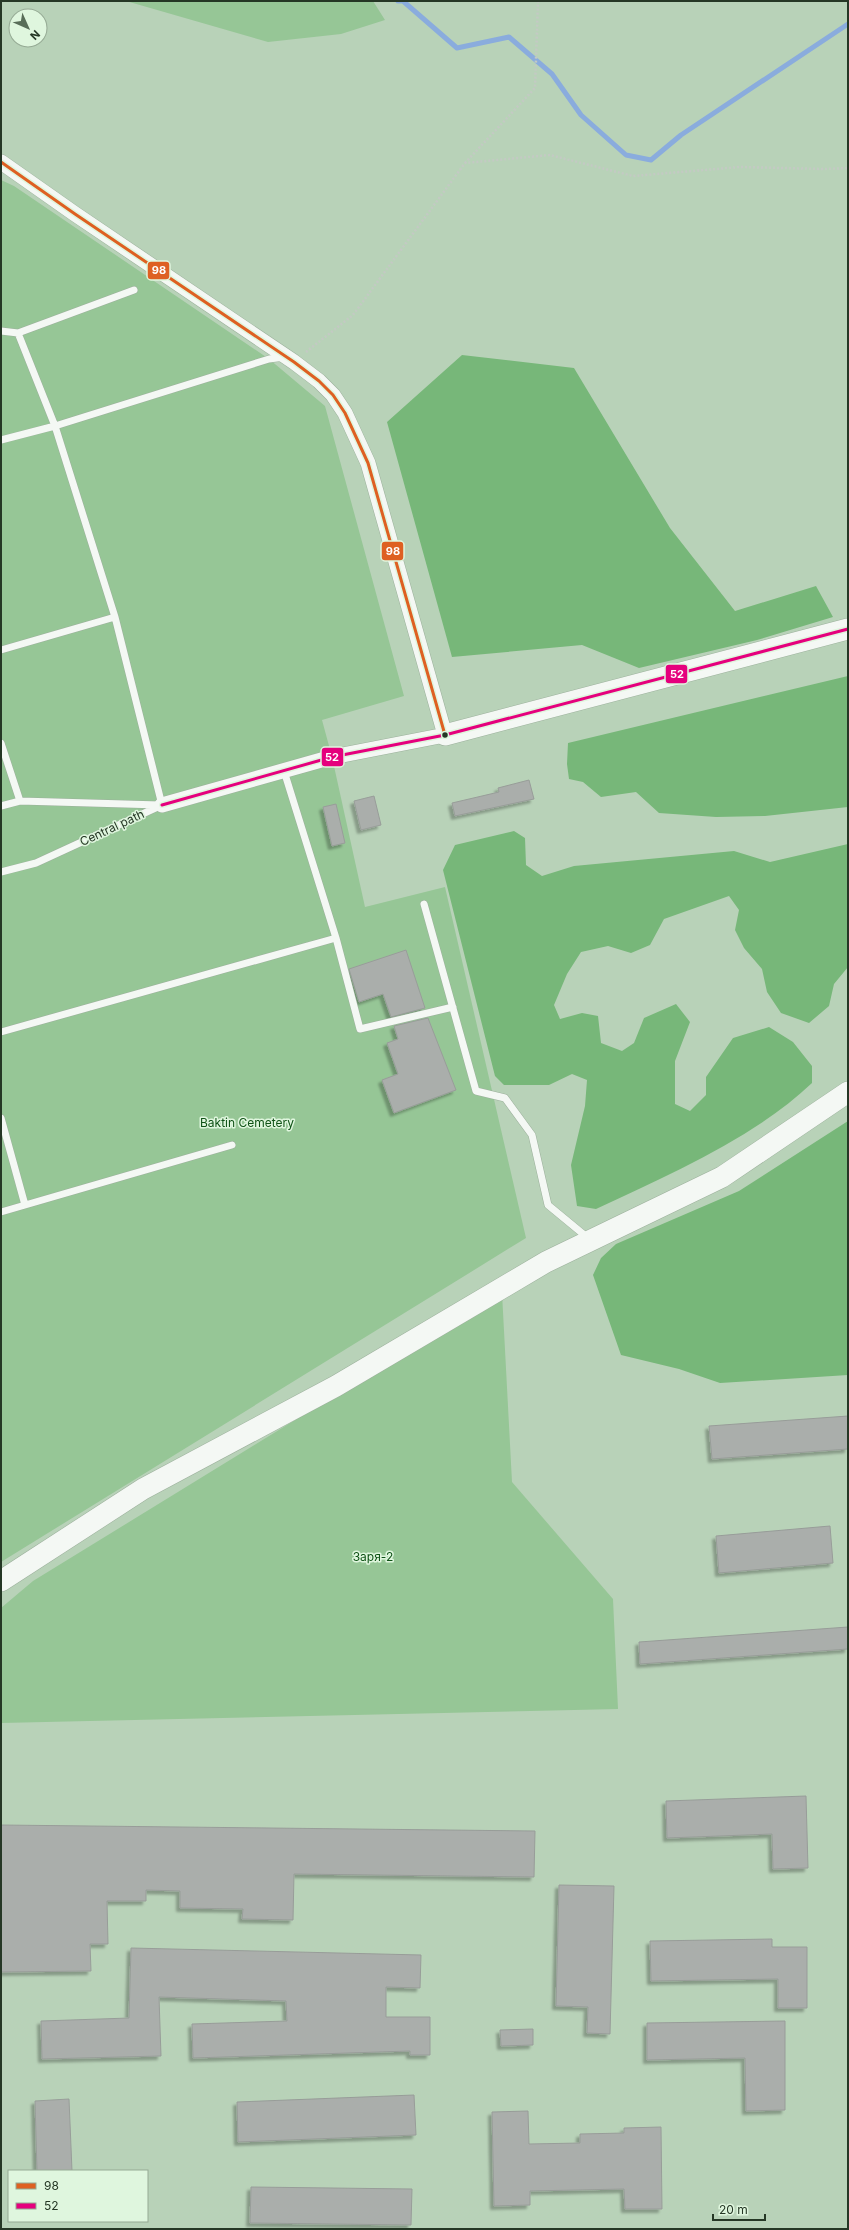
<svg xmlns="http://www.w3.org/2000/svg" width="849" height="2230" font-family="Inter,sans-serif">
<defs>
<filter id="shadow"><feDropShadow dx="-3.5" dy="3.5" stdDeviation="1" flood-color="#0004"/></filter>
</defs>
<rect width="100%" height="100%" fill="#b8d2b8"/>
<path fill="#96c696" d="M 126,1 L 373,1 L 385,20 L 341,34 L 268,42 Z
M 1,180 L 14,186 L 269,359 L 325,406 L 404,696 L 322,720 L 332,757 L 365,907 L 445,887 L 526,1238 L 1,1562 Z
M 502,1293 L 512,1482 L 613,1599 L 618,1709 L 1,1723 L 1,1608 L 33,1581 Z"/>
<path fill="#77b779" d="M 462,355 L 574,368 L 670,528 L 735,611 L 816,586 L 833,617 L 757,640 L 639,668 L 582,645 L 452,657 L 387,422 Z
M 848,676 L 848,807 L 765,816 L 716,817 L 659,813 L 636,792 L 601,797 L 583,782 L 569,779 L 567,764 L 568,743 Z
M 514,831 L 525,838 L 526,865 L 542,876 L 574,866 L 734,851 L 770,862 L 848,844 L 848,967 L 834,984 L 829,1006 L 809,1023 L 781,1013 L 767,992 L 762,969 L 744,948 L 735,930 L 739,910 L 729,896 L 664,919 L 650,945 L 631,953 L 608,946 L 581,952 L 567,974 L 554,1005 L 560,1019 L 582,1013 L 598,1016 L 601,1043 L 622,1051 L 634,1043 L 644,1018 L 676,1004 L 690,1022 L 675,1061 L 675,1104 L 690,1111 L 706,1095 L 706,1077 L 733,1038 L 769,1027 L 793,1042 L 812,1066 L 812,1083 C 753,1139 670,1174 596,1209 L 577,1206 L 571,1165 L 585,1106 L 587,1080 L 572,1074 L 549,1085 L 504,1085 L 495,1076 L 443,870 L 455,845 Z
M 848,1121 L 848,1375 L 720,1383 L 679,1369 L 621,1355 L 593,1275 L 601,1258 L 616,1244 L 739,1191 Z"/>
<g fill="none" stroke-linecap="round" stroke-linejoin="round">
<path stroke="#8aacdd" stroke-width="5" d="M 398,1 L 403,1 L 457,48 L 509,37 L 552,74 L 581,115 L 626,155 L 651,160 L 681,135 L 848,24"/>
</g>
<path fill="#aaaeab" stroke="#989d99" filter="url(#shadow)" d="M 529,780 L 534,799 L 455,816 L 452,803 L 499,792 L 498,788 Z
M 374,796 L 381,825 L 361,830 L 354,801 Z
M 336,804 L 345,843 L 332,846 L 323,807 Z
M 406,950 L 425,1008 L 391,1017 L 383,994 L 359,1002 L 349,969 Z
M 428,1018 L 456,1090 L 394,1113 L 382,1080 L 398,1074 L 387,1043 L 398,1039 L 394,1026 Z
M 848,1416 L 848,1449 L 712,1459 L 709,1426 Z
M 830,1526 L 833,1563 L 719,1573 L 716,1536 Z
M 848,1627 L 848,1649 L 640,1664 L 639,1642 Z
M 806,1796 L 808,1868 L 773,1869 L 772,1834 L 667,1838 L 666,1801 Z
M 1,1825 L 535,1831 L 534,1877 L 294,1874 L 293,1920 L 242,1919 L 243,1909 L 180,1908 L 180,1891 L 146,1890 L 146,1901 L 107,1901 L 108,1944 L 90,1944 L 91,1971 L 1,1972 Z
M 559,1885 L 614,1886 L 610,2034 L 587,2033 L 588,2007 L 556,2006 Z
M 772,1939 L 772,1947 L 807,1947 L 807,2008 L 778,2008 L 778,1979 L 651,1981 L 650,1941 Z
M 131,1948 L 421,1955 L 420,1988 L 386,1987 L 386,2017 L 430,2017 L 430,2055 L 410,2055 L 410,2051 L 193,2058 L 192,2024 L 287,2021 L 286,2001 L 159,1997 L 161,2056 L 42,2059 L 41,2021 L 129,2018 Z
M 785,2021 L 785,2110 L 746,2111 L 745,2058 L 647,2060 L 647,2023 Z
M 533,2029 L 533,2045 L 501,2046 L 500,2030 Z
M 414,2095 L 416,2135 L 238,2142 L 237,2102 Z
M 69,2099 L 72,2171 L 37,2171 L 35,2101 Z
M 528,2111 L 529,2144 L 580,2143 L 580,2134 L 624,2133 L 624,2128 L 661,2127 L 662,2209 L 625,2209 L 624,2189 L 530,2191 L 530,2205 L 494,2206 L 492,2112 Z
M 251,2187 L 412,2189 L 411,2225 L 250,2223 Z"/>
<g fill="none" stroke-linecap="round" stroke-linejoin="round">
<defs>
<path id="lane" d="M 1,331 L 18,333 L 134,290
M 18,333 L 55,426 L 115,617 L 162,805
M 1,440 L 55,426 L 269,359 L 285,357
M 1,650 L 115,617
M 1,743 L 20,801
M 284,771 L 336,938 L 360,1029 L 453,1007
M 1,806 L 20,801 L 160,805
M 1,872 L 36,863 L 162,805
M 424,904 L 476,1091 L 505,1098 L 532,1135 L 548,1205 L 588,1238
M 1,1032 L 336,938
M 1,1118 L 25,1205
M 1,1212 L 232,1145"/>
<path id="street" d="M 1,162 L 75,214 L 294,362 L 319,381 L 333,395 L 345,413 L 368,463 L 445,735 L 332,757 L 162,805"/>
<path id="secondary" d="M 445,735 L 848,629
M 1,1581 L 143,1489 L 336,1386 L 546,1262 L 722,1177 L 848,1092"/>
</defs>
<use href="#lane" stroke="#9cb09c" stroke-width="8"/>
<use href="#street" stroke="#9cb09c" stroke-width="16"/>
<use href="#secondary" stroke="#9cb09c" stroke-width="22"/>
<path stroke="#c3cac3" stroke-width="2.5" stroke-dasharray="2 2" stroke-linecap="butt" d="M 465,163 L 535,88 L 538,1
M 306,352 L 353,315 L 465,163 L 550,155 L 633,176 L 740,167 L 824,169 L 848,168"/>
<use href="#lane" stroke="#f4f8f4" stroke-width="7"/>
<use href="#street" stroke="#f4f8f4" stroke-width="15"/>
<use href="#secondary" stroke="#f4f8f4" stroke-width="21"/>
<defs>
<path id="bus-1" d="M 1,162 L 75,214 L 294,362 L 319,381 L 333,395 L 345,413 L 368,463 L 445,735"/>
<path id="bus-2" d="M 162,805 L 332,757 L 445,735 L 848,629"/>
</defs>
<use href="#bus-1" stroke="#dff6de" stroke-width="6"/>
<use href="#bus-2" stroke="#dff6de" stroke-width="6"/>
<use href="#bus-1" stroke="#de6022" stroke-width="3"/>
<use href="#bus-2" stroke="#e5007d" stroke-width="3"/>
</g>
<circle fill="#253725" stroke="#dff6de" stroke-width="1.5" cx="445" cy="735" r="3.5"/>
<g text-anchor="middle" stroke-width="3" stroke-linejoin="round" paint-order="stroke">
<g font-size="12" fill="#253725" stroke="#dff6de">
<text transform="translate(112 828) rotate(-25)" y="4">Central path</text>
</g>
<g font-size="12" fill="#0f5216" stroke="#dff6de">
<text x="247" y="1127">Baktin Cemetery</text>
<text x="373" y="1561">Заря-2</text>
</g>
</g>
<g stroke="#dff6de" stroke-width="1.5">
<rect x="147" y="261" width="23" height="19" rx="4" fill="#de6022"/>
<rect x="381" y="541" width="23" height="20" rx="4" fill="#de6022"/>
<rect x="665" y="664" width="23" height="20" rx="4" fill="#e5007d"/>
<rect x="321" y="747" width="23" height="20" rx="4" fill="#e5007d"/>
</g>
<g font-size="11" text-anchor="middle" font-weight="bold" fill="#fff">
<text x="159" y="274">98</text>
<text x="393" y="555">98</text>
<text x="677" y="678">52</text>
<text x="332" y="761">52</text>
</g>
<rect width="849" height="2230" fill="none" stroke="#253725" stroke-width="4"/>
<rect x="8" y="2170" width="140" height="52" fill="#dff6de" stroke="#95aa94"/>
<rect x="16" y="2183" width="20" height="6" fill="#de6022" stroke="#95aa94"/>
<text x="44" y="2190" font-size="12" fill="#253725">98</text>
<rect x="16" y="2203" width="20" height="6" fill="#e5007d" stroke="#95aa94"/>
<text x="44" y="2210" font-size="12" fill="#253725">52</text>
<g transform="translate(28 28) rotate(135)"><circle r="19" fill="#dff6de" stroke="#95aa94"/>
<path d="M0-3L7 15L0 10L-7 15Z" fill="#586d58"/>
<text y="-6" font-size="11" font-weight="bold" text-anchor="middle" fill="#253725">N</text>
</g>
<path d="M713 2214v6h52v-6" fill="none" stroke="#253725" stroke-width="2"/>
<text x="719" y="2214" font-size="12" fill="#253725" stroke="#dff6de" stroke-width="3" paint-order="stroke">20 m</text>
</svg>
